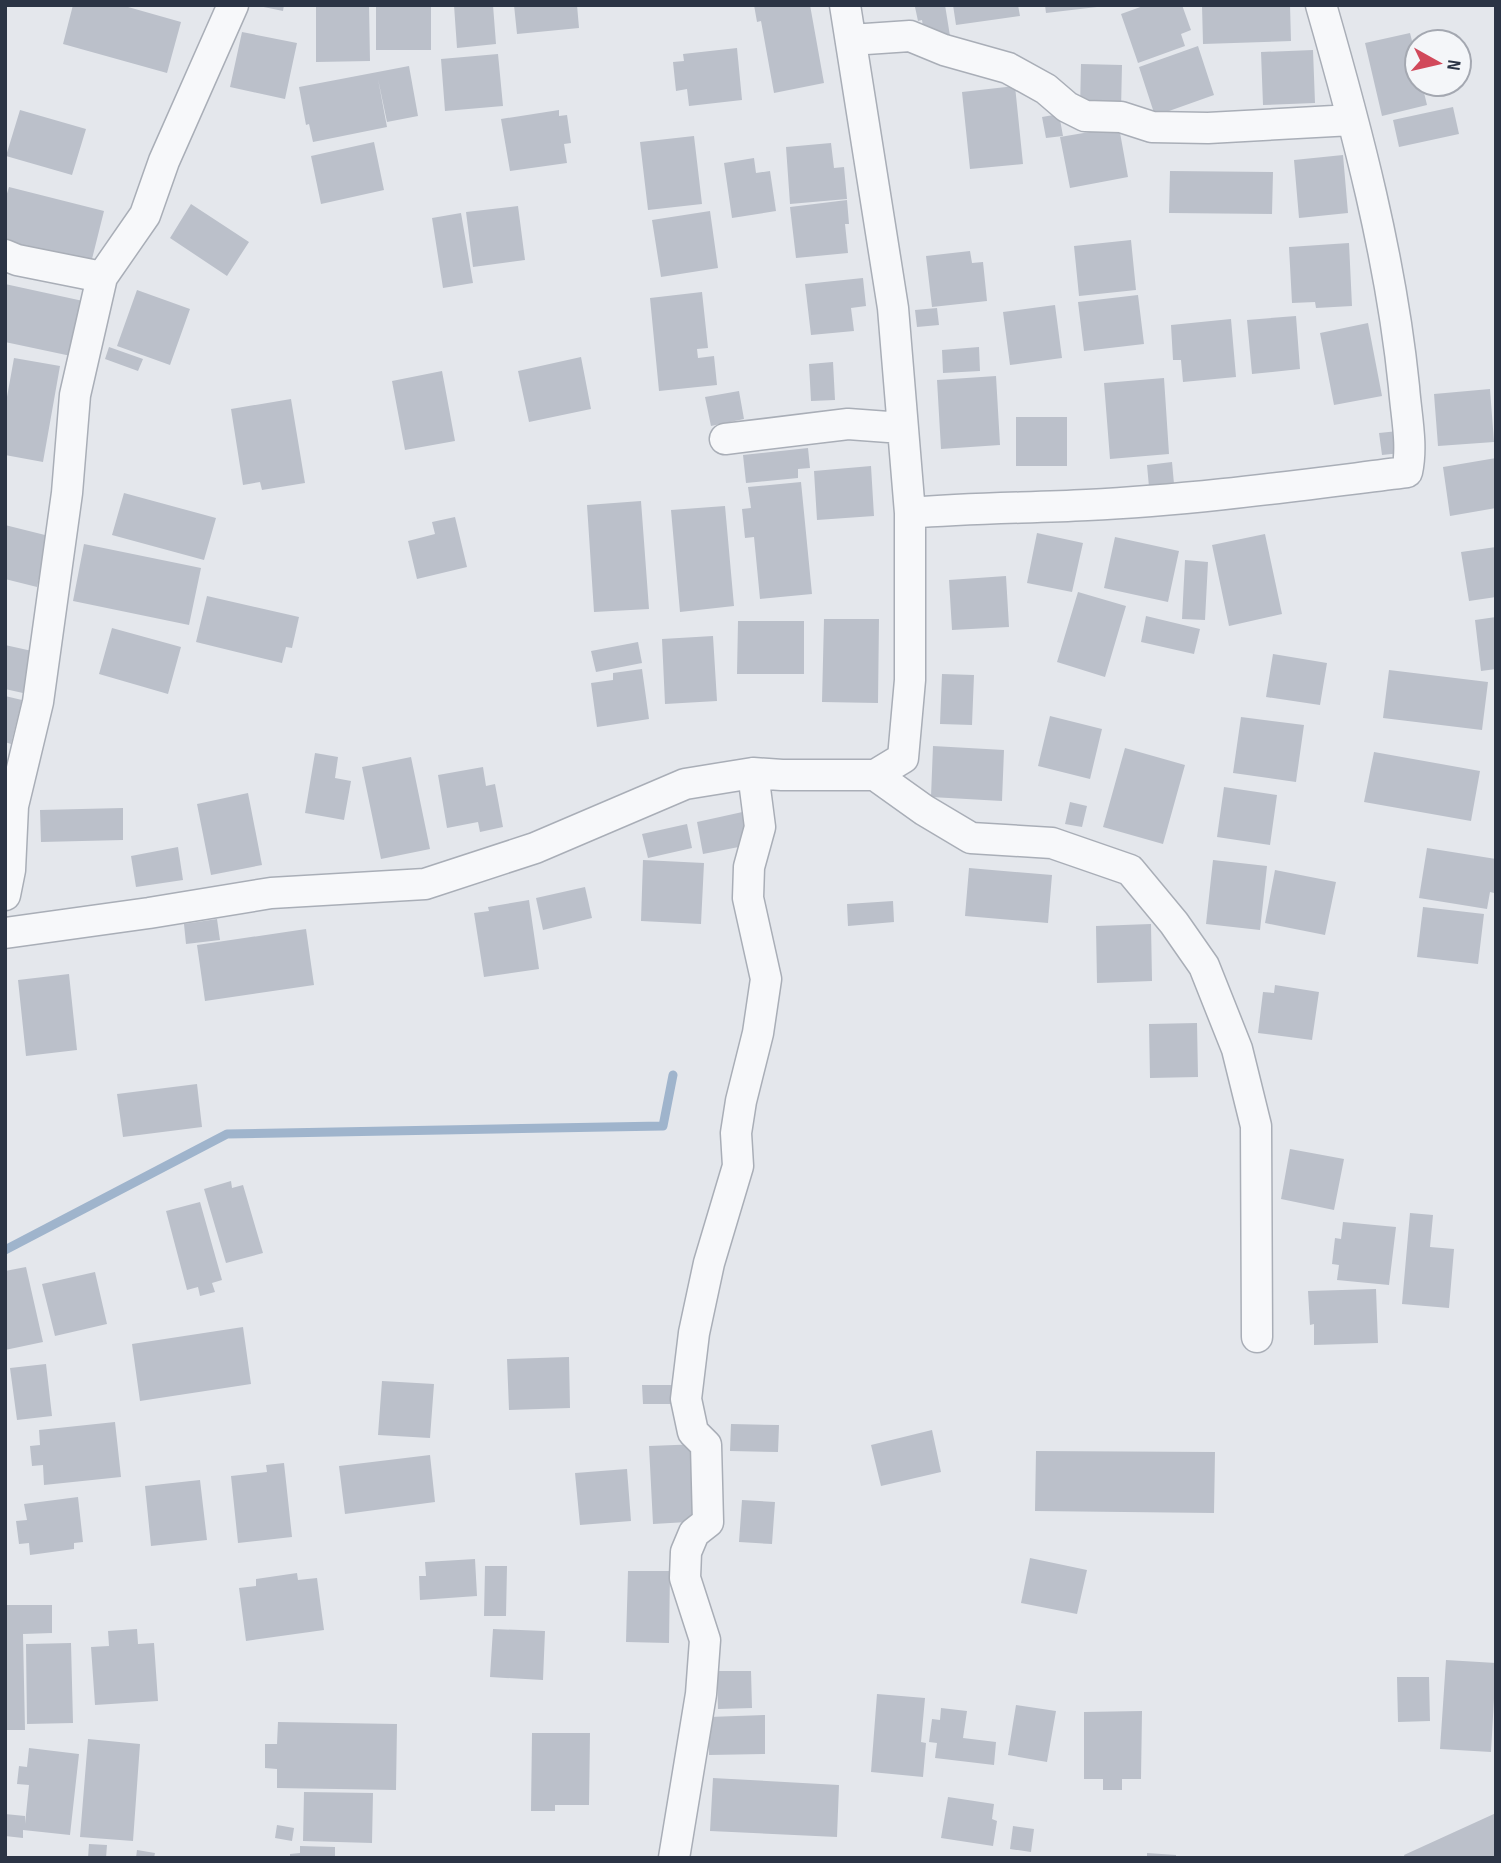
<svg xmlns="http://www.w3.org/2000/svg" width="1501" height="1863" font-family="'Sofia Sans Condensed',sans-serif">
<rect width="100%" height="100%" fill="#e4e7ec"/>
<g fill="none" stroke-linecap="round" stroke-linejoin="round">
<path stroke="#9fb4cc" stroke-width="9" d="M 5,1250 L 227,1134 L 663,1126 L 673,1075"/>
</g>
<path fill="#bbc0ca" d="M 73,5 L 121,5 L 181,22 L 167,73 L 63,44 Z
M 254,5 L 284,5 L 283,11 Z
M 316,5 L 369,5 L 370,61 L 316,62 Z
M 376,5 L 431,5 L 431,50 L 376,50 Z
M 454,5 L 493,5 L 496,44 L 457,48 Z
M 514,5 L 577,5 L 579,28 L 517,34 Z
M 754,5 L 810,5 L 824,83 L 774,93 L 761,21 L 757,22 Z
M 945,5 L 950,36 L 925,40 L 922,20 L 918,21 L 915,7 Z
M 953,5 L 1018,5 L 1020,16 L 956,25 Z
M 1045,5 L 1097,5 L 1097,7 L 1046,13 Z
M 1146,5 L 1182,5 L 1191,30 L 1181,34 L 1185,46 L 1138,63 L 1121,14 Z
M 1202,5 L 1290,5 L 1291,41 L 1203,44 Z
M 242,32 L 297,43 L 285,99 L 230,87 Z
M 1410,33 L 1417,61 L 1417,84 L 1422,84 L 1427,105 L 1382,116 L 1365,43 Z
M 1198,46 L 1214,95 L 1155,116 L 1139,67 Z
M 737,48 L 742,100 L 689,106 L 687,89 L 676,91 L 673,62 L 684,61 L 683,54 Z
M 1313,50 L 1315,103 L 1263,105 L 1261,52 Z
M 498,54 L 503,106 L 445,111 L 441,59 Z
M 1081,64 L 1122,65 L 1121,110 L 1080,109 Z
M 409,66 L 418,116 L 387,122 L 378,79 L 387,127 L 313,142 L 309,124 L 306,125 L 299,87 Z
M 1015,86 L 1023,164 L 970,169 L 962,92 Z
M 1453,107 L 1459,134 L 1399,147 L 1393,120 Z
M 20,110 L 86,129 L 72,175 L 6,156 Z
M 559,110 L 559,116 L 567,115 L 571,143 L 564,144 L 567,163 L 510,171 L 501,119 Z
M 1059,114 L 1063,136 L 1046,138 L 1042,117 Z
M 1119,127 L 1128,177 L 1070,188 L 1060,137 Z
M 694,136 L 702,204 L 648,210 L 640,142 Z
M 374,142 L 384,190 L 321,204 L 311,156 Z
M 831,143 L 834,168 L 844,167 L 847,199 L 790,204 L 786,147 Z
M 1343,155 L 1348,213 L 1299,218 L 1294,160 Z
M 754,158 L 756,173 L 770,171 L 776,211 L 732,218 L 724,163 Z
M 1170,171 L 1273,172 L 1272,214 L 1169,213 Z
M 9,187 L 104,211 L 91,263 L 5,241 L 5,200 Z
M 847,200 L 849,224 L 845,224 L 848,253 L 796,258 L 790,207 Z
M 191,204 L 249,242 L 227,276 L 170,238 Z
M 518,206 L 525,260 L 473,267 L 466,212 Z
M 710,211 L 718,268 L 661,277 L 652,220 Z
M 461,213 L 473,283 L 443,288 L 432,218 Z
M 1131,240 L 1136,290 L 1079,296 L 1074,246 Z
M 1349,243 L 1352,306 L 1316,308 L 1315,302 L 1292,303 L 1289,247 Z
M 970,251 L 972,263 L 983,262 L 987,301 L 932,307 L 926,256 Z
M 863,278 L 866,306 L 851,308 L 854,331 L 811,335 L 805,284 Z
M 5,284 L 83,301 L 71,356 L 5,342 Z
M 137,290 L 190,309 L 170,365 L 117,346 Z
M 702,292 L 708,348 L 697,349 L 698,358 L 714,356 L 717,385 L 659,391 L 650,298 Z
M 1138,295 L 1144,344 L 1084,351 L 1078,302 Z
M 1055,305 L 1062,358 L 1010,365 L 1003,312 Z
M 937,308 L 939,325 L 917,327 L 915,310 Z
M 1296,316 L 1300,369 L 1252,374 L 1247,320 Z
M 1231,319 L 1236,377 L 1183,382 L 1181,360 L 1173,360 L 1171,325 Z
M 1368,323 L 1382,396 L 1334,405 L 1320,333 Z
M 109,347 L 143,359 L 138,371 L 105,359 Z
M 979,347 L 980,371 L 943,373 L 942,350 Z
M 581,357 L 591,409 L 529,422 L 518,371 Z
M 14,358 L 60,366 L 43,462 L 5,455 L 5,408 Z
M 833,362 L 835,400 L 811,401 L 809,364 Z
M 442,371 L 455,441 L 405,450 L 392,381 Z
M 996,376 L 1000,445 L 941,449 L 937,380 Z
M 1164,378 L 1169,454 L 1110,459 L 1104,383 Z
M 1490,389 L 1494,442 L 1438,446 L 1434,394 Z
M 739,391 L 744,419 L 711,426 L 705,397 Z
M 291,399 L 305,483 L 262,490 L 260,482 L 243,485 L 231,409 Z
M 1016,417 L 1067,417 L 1067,466 L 1016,466 Z
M 1398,431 L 1401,453 L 1382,455 L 1379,433 Z
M 808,448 L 810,468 L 798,469 L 798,478 L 746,483 L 743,455 Z
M 1496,458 L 1496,508 L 1450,516 L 1443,467 Z
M 1172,462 L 1174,484 L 1149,487 L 1147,465 Z
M 871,466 L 874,516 L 817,520 L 814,471 Z
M 801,482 L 812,594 L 760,599 L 754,537 L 745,538 L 742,509 L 751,508 L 748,487 Z
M 124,493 L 216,518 L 204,560 L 112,535 Z
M 641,501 L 649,609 L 594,612 L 587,505 Z
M 725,506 L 734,606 L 680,612 L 671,510 Z
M 455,517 L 467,567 L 417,579 L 408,541 L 435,534 L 432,522 Z
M 5,525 L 49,536 L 37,587 L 5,579 Z
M 1037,533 L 1083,543 L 1072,592 L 1027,583 Z
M 1265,534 L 1282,614 L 1229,626 L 1212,545 Z
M 1115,537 L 1179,551 L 1168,602 L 1104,588 Z
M 84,544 L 201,568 L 189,625 L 73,601 Z
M 1496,547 L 1496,597 L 1469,601 L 1461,552 Z
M 1185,560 L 1208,562 L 1205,620 L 1182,619 Z
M 1006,576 L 1009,627 L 952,630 L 949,580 Z
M 1078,592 L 1126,606 L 1105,677 L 1057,662 Z
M 207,596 L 299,617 L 292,648 L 286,647 L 282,663 L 196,642 Z
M 1146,616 L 1200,629 L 1194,654 L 1141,642 Z
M 1496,617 L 1496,669 L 1481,671 L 1475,620 Z
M 824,619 L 879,619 L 878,703 L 822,702 Z
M 738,621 L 804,621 L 804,674 L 737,674 Z
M 112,628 L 181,647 L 168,694 L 99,674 Z
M 713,636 L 717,701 L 665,704 L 662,639 Z
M 638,642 L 642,663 L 596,672 L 591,651 Z
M 5,645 L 32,651 L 23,693 L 5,689 Z
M 1273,654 L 1327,663 L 1320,705 L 1266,697 Z
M 642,669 L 649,719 L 597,727 L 591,683 L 613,680 L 613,673 Z
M 1389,670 L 1488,682 L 1482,730 L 1383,718 Z
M 942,674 L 974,675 L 972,725 L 940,724 Z
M 5,696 L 22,700 L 11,744 L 5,742 Z
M 1050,716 L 1102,729 L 1090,779 L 1038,766 Z
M 1241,717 L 1304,725 L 1296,782 L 1233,773 Z
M 933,746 L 1004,750 L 1002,801 L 931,797 Z
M 1125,748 L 1185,765 L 1163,844 L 1103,827 Z
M 1374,752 L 1480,771 L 1471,821 L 1364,802 Z
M 315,753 L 338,757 L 335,778 L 351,781 L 344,820 L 305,813 Z
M 411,757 L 430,849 L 381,859 L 362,767 Z
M 483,767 L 486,786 L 495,784 L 503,827 L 480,832 L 478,822 L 447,828 L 438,775 Z
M 1224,787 L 1277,795 L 1270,845 L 1217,837 Z
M 248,793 L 262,865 L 211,875 L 197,804 Z
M 1070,802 L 1087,806 L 1082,827 L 1065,824 Z
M 123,808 L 123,840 L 41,842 L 40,810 Z
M 747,811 L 754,844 L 703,854 L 697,822 Z
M 687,824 L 692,848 L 648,858 L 642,834 Z
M 178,847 L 183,880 L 136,887 L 131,856 Z
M 1427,848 L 1496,859 L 1494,893 L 1490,892 L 1487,909 L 1419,898 Z
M 643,860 L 704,863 L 701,924 L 641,921 Z
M 1213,860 L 1267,866 L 1260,930 L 1206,924 Z
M 969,868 L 1052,875 L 1048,923 L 965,916 Z
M 1275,870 L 1336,882 L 1325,935 L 1265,923 Z
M 585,887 L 592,918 L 543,930 L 536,898 Z
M 529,900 L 539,969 L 484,977 L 474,913 L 489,911 L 488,907 Z
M 893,901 L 894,922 L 848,926 L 847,904 Z
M 1423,907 L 1484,914 L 1478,964 L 1417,957 Z
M 217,919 L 220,940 L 186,944 L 184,924 Z
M 1151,924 L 1152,981 L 1097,983 L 1096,926 Z
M 306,929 L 314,985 L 205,1001 L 197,945 Z
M 69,974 L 77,1050 L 26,1056 L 18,980 Z
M 1275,985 L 1319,992 L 1312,1040 L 1258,1033 L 1263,992 L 1274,993 Z
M 1197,1023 L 1198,1077 L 1150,1078 L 1149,1024 Z
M 197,1084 L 202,1127 L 123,1137 L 117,1094 Z
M 1290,1149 L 1344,1159 L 1334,1210 L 1281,1199 Z
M 231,1181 L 232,1188 L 243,1185 L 263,1253 L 226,1263 L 204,1189 Z
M 200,1202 L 222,1280 L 212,1283 L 215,1292 L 200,1296 L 198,1287 L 187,1290 L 166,1211 Z
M 1410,1213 L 1433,1215 L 1430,1247 L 1454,1249 L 1449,1308 L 1402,1304 Z
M 1343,1222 L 1396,1227 L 1389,1285 L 1337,1280 L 1339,1265 L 1332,1264 L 1335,1238 L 1341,1239 Z
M 26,1267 L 43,1342 L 5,1350 L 5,1271 Z
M 95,1272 L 107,1324 L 55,1336 L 42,1284 Z
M 1376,1289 L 1378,1343 L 1314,1345 L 1314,1324 L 1310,1325 L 1308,1291 Z
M 243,1327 L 251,1384 L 140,1401 L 132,1344 Z
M 569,1357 L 570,1408 L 509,1410 L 507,1359 Z
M 46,1364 L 52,1416 L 17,1420 L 10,1368 Z
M 382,1381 L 434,1384 L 430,1438 L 378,1435 Z
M 642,1385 L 674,1385 L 674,1404 L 643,1404 Z
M 115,1422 L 121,1477 L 44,1485 L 43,1465 L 32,1466 L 30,1446 L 40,1445 L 39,1430 Z
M 731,1424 L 779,1425 L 778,1452 L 730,1451 Z
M 932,1430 L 941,1472 L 881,1486 L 871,1445 Z
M 701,1444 L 705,1521 L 653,1524 L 649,1446 Z
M 1036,1451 L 1215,1452 L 1214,1513 L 1035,1511 Z
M 430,1455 L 435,1502 L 345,1514 L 339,1466 Z
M 284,1463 L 292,1537 L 238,1543 L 231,1476 L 267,1472 L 266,1465 Z
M 627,1469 L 631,1521 L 580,1525 L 575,1473 Z
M 200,1480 L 207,1540 L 151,1546 L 145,1486 Z
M 78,1497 L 83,1542 L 74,1543 L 74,1549 L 30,1555 L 29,1543 L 19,1544 L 16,1521 L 27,1520 L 24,1504 Z
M 742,1500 L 775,1502 L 772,1544 L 739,1542 Z
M 1030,1558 L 1087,1570 L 1077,1614 L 1021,1603 Z
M 475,1559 L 477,1596 L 420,1600 L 419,1576 L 426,1576 L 425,1562 Z
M 485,1566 L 507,1566 L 506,1616 L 484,1616 Z
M 628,1571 L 670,1571 L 669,1643 L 626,1642 Z
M 297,1573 L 298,1580 L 317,1578 L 324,1630 L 246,1641 L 239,1588 L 256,1586 L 256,1579 Z
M 5,1605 L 52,1605 L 52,1633 L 23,1634 L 25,1730 L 5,1730 Z
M 137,1629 L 138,1644 L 154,1643 L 158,1701 L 95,1705 L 91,1647 L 109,1646 L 108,1631 Z
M 493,1629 L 545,1631 L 543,1680 L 490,1677 Z
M 71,1643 L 73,1723 L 27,1724 L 26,1644 Z
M 1446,1660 L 1496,1663 L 1491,1752 L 1440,1749 Z
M 717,1671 L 751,1671 L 752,1708 L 718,1709 Z
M 1397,1677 L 1429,1677 L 1430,1721 L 1398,1722 Z
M 877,1694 L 925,1698 L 921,1742 L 926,1743 L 923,1777 L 871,1772 Z
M 1016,1705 L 1056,1711 L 1047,1762 L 1008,1755 Z
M 941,1708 L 967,1711 L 963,1738 L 996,1742 L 994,1765 L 935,1758 L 937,1743 L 929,1742 L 932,1719 L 940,1720 Z
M 1142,1711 L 1141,1779 L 1122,1779 L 1122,1790 L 1103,1790 L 1103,1779 L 1084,1779 L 1084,1712 Z
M 765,1715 L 765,1754 L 709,1755 L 709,1717 Z
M 278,1722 L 397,1724 L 396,1790 L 277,1788 L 277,1769 L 265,1768 L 265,1744 L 277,1744 Z
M 532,1733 L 590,1733 L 589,1805 L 555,1805 L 555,1811 L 531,1811 Z
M 88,1739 L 140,1744 L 133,1841 L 80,1837 Z
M 29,1748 L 79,1754 L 70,1835 L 23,1830 L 23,1838 L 5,1836 L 5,1814 L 25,1816 L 25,1824 L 29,1785 L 17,1784 L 19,1766 L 27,1767 Z
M 713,1778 L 839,1785 L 837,1837 L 710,1831 Z
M 304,1792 L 373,1793 L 372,1843 L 303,1841 Z
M 948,1797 L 994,1804 L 992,1819 L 997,1821 L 993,1846 L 941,1838 Z
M 1496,1813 L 1496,1858 L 1405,1858 L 1404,1855 Z
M 277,1825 L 294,1828 L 292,1841 L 275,1838 Z
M 1013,1826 L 1034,1829 L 1031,1852 L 1010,1849 Z
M 89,1844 L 107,1845 L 106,1858 L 88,1858 Z
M 300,1846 L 335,1847 L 335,1858 L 290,1858 L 290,1854 L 300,1853 Z
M 137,1850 L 155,1853 L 154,1858 L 136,1858 Z
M 1147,1853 L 1176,1855 L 1176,1858 L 1147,1858 Z"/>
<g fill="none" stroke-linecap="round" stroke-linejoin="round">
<defs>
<path id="street" d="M 851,40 L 910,36 L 944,50 L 1008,68 L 1046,89 L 1067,107 L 1085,116 L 1121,117 L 1152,127 L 1208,128 L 1352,120
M 5,255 L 17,260 L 102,277
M 725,439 L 848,424 L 902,428
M 910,513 C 969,508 1028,508 1087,505 C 1194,500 1301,485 1407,472 C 1413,445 1406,415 1404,387 C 1391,258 1357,130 1321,5
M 875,775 L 924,810 L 971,838 L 1052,843 L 1130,870 L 1174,923 L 1204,966 L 1237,1049 L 1256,1126 L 1257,1337
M 5,895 L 10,870 L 13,806 L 38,702 L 67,493 L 75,395 L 102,277 L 145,215 L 164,161 L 233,5
M 5,933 L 149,913 L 271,893 L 425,884 L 535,848 L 685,784 L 753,773 L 782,775 L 875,775 L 903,758 L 910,680 L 910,513 L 893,308 L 845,5
M 674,1858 L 701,1694 L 705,1640 L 685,1578 L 686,1552 L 694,1533 L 708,1522 L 706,1445 L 693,1432 L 686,1399 L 694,1333 L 709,1263 L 738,1166 L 736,1133 L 741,1101 L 758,1033 L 766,979 L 748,898 L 749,867 L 760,827 L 753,773"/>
</defs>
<use href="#street" stroke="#a9aeb7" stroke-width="33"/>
<use href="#street" stroke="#f7f8fa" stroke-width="30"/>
</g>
<rect width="1501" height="1863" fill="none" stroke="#2b3445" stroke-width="14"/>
<g transform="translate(1438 63) rotate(98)"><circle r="33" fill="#f4f6f9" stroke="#a4a8b1" stroke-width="2"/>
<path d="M0-5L12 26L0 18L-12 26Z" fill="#d1495b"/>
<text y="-10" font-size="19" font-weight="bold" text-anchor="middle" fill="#2b3445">N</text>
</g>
</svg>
